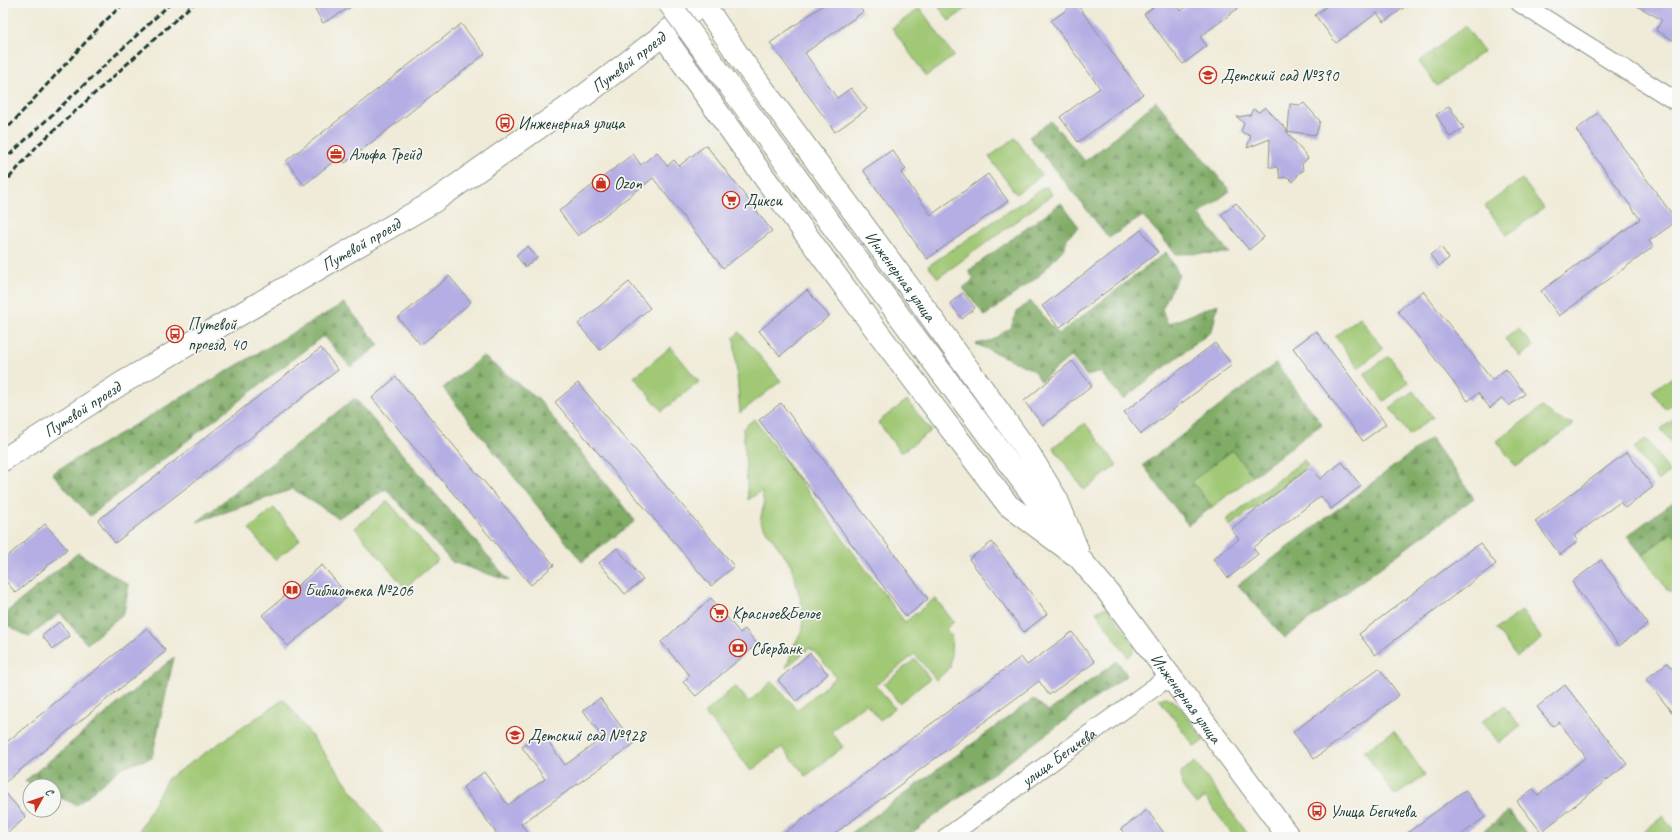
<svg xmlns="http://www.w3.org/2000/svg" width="1680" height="840" font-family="Caveat,sans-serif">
<defs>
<pattern id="forest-firs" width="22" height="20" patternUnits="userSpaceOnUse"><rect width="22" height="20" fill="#80ac66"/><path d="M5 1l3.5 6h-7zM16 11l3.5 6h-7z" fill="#688d55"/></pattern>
</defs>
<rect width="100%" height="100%" fill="#f6f6f2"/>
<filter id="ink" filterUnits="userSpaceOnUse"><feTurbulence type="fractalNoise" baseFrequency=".025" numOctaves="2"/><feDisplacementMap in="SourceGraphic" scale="8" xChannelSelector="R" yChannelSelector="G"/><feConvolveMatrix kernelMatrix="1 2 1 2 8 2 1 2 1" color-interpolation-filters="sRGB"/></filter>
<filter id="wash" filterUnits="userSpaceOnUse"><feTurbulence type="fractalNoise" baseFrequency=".012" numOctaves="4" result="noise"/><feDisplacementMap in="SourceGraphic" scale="16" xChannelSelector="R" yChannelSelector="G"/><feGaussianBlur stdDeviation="0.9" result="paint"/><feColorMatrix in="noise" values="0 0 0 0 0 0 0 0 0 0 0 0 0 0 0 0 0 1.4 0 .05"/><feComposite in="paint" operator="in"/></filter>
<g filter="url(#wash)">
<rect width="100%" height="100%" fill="#f0ebd8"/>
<path fill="#a0c874" stroke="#608254" d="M 936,3 L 975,3 L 949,21 Z
M 920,8 L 954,56 L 926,76 L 892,28 Z
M 1465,26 L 1484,51 L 1437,86 L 1419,62 Z
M 1015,138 L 1042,175 L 1016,194 L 989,157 Z
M 1522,179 L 1544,208 L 1507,235 L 1485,206 Z
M 1046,186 L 1052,195 L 938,278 L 928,266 Z
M 1360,317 L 1383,349 L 1358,368 L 1335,336 Z
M 1518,328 L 1533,346 L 1520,357 L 1505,339 Z
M 739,332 L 781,381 L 740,413 L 734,337 Z
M 671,347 L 699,382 L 662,411 L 634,377 Z
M 1389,356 L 1409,383 L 1384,401 L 1364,374 Z
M 1677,374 L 1677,400 L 1665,409 L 1652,391 Z
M 1413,391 L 1433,417 L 1409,435 L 1390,408 Z
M 907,400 L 931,431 L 901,453 L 878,422 Z
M 1542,407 C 1551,416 1561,421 1574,424 L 1516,467 L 1497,441 Z
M 754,419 L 905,622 L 935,598 L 954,622 L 946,629 L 952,638 L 950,668 L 936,680 L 915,654 L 876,685 L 894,708 L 880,721 L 866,703 L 831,731 L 843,747 L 806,776 L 782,747 L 751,771 L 705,713 L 735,686 L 749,702 L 772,681 L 797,710 L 836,677 L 814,651 L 809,648 L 786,668 L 794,645 L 803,629 L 801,601 L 791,565 L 760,522 L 764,503 L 761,491 L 748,500 L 743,428 Z
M 1673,420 L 1677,425 L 1677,451 L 1661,429 Z
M 1085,423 L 1117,465 L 1084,490 L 1053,447 Z
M 1646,439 L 1670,472 L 1658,481 L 1634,448 Z
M 1233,450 L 1253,476 L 1212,507 L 1191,481 Z
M 1304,460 L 1308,466 L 1230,526 L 1226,520 Z
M 388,501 L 438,560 L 405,588 L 355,528 Z
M 274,508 L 300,540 L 275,560 L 249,529 Z
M 1673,532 L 1677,537 L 1677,586 L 1669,592 L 1642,555 Z
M 1104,608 L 1108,608 L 1135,646 L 1132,654 L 1128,657 L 1096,612 Z
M 1522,611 L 1542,639 L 1517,657 L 1496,629 Z
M 915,659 L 930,679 L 899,703 L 884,684 Z
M 1166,697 L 1178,704 L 1204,740 L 1195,747 L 1159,699 Z
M 284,699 L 385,835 L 383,837 L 138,837 L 137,835 L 167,779 Z
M 1504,706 L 1520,727 L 1499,743 L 1482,721 Z
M 1394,731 L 1425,775 L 1395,796 L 1364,751 Z
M 1195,762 L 1250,837 L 1234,837 L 1205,797 L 1196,804 L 1182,786 L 1181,772 Z
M 1663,816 L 1677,834 L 1677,837 L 1637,837 Z"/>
<path fill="url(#forest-firs)" stroke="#50744d" d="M 1156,101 L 1230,191 L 1199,214 L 1229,253 L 1176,254 L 1143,216 L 1109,238 L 1029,137 L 1051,121 L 1085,161 L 1105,146 Z
M 1061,203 L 1079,227 L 1067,238 L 1065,247 L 1039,276 L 985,316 L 963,288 L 974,279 L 968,271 Z
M 1166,252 L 1179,274 L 1162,309 L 1168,324 L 1218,304 L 1212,331 L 1123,399 L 1100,372 L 1087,376 L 1071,356 L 1041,381 L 1033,370 L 976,344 L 993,340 L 1011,327 L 1017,312 L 1030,301 L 1059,334 Z
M 344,303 L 379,345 L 351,367 L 323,336 L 90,516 L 52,473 Z
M 483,356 L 539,400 L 635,521 L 582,562 L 443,388 Z
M 1276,363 L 1322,424 L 1253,476 L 1232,450 L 1192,481 L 1212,507 L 1188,525 L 1143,465 Z
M 355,398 L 509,581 L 452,562 L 386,489 L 338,518 L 293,489 L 197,522 Z
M 1431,438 L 1474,498 L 1285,638 L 1238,585 Z
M 1677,499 L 1677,537 L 1672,532 L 1642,555 L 1627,536 Z
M 78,553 L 129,585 L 124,613 L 87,644 L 60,613 L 29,637 L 3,623 L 3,615 Z
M 174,657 L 152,758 L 122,767 L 77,805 L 54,795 L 54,786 L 35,786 L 25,781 Z
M 1117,661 L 1127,675 L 906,837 L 846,837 L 1033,699 L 1049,711 Z
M 1509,811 L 1529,837 L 1476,837 Z"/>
<g id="blocks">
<path fill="#b5aee4" d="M 325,3 L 358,3 L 323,23 L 315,9 Z
M 826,3 L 856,3 L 863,12 L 805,53 L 837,98 L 851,88 L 867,109 L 835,132 L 770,43 Z
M 1076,3 L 1143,94 L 1078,142 L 1060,117 L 1100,88 L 1051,21 Z
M 1159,3 L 1175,3 L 1181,11 L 1192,3 L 1245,3 L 1200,37 L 1207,46 L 1183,64 L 1144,14 Z
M 1331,3 L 1410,3 L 1384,22 L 1377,13 L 1336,43 L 1315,15 Z
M 1632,3 L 1677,3 L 1677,33 L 1673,40 L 1656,30 L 1662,20 Z
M 461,24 L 485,54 L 345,163 L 339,157 L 304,185 L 286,161 Z
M 1304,103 L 1320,121 L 1316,135 L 1286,131 L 1308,158 L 1302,164 L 1303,171 L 1300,172 L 1293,182 L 1288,177 L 1280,178 L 1278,167 L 1269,167 L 1270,139 L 1247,148 L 1251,136 L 1241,132 L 1244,123 L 1237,117 L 1250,115 L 1253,109 L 1259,112 L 1265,107 L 1288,131 L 1290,104 L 1301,105 Z
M 1449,106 L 1464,128 L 1450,137 L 1436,115 Z
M 1598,113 L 1677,221 L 1649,241 L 1653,247 L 1559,316 L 1541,291 L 1640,219 L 1576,130 Z
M 706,145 L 772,231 L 723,268 L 653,178 L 578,236 L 559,211 L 633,154 L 641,165 L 657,152 L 667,166 L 674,160 L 679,166 Z
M 892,150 L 906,169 L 901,173 L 931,215 L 988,174 L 1008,201 L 927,259 L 863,170 Z
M 1236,203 L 1264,237 L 1249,250 L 1221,215 Z
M 1141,230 L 1158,252 L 1059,328 L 1042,306 Z
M 528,246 L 537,258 L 525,267 L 516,255 Z
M 1441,247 L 1449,258 L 1439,266 L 1430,255 Z
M 449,276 L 471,302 L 421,345 L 398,318 Z
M 629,282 L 650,308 L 600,350 L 578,324 Z
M 807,290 L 829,316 L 780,356 L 759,331 Z
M 1423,291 L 1492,380 L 1506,369 L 1525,394 L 1509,406 L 1502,398 L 1490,408 L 1478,393 L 1468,401 L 1398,311 Z
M 963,293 L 975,308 L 962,319 L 950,303 Z
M 1316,331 L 1386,424 L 1363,441 L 1293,348 Z
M 1215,343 L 1232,365 L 1141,434 L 1124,412 Z
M 321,348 L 338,370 L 115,543 L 98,520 Z
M 1072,361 L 1092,386 L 1043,425 L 1024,401 Z
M 396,377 L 554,565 L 531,585 L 372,398 Z
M 578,383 L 734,566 L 711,586 L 555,402 Z
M 781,403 L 928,599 L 906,617 L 759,420 Z
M 1627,452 L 1653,487 L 1625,508 L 1620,502 L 1574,536 L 1578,541 L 1560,555 L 1535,521 Z
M 1342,462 L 1361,486 L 1331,509 L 1321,496 L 1253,548 L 1258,554 L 1228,578 L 1213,559 L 1239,539 L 1231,529 L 1310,467 L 1320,479 Z
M 45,524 L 67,549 L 16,593 L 3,578 L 3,560 Z
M 992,542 L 1047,614 L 1024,632 L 969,559 Z
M 1480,543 L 1496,564 L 1375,655 L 1359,634 Z
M 617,548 L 643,580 L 625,594 L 599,563 Z
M 1601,560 L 1648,624 L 1619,646 L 1572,582 Z
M 322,565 L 348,596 L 288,646 L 262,615 Z
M 711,598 L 740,633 L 745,629 L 757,644 L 696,696 L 683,682 L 690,676 L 661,642 Z
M 59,622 L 70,636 L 53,649 L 42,636 Z
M 147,628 L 166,651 L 3,784 L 3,745 Z
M 1072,632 L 1095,662 L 1049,695 L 1039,681 L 830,837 L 779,837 L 1021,657 L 1027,665 Z
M 810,653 L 828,674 L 796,701 L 778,680 Z
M 1667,663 L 1677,675 L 1677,719 L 1646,679 Z
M 1379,668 L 1399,695 L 1314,759 L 1293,732 Z
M 1565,685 L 1627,764 L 1541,832 L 1517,801 L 1533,789 L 1538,795 L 1586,757 L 1559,722 L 1553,726 L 1537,707 Z
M 600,698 L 634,744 L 521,824 L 531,837 L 499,837 L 463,787 L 484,772 L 508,805 L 545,779 L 522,747 L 542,733 L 565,765 L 603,738 L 583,710 Z
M 3,790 L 26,817 L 3,837 Z
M 1465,790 L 1485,817 L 1458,837 L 1402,837 Z
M 1147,810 L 1167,837 L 1127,837 L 1121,829 Z"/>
</g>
</g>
<g filter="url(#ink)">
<use href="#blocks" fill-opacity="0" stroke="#889486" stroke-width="1"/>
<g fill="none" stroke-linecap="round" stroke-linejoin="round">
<defs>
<g id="minor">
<path d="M 1520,3 L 1677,102"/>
<path id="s1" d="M 947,837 L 1170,676"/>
</g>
<g id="tertiary">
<path id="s2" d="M 703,3 L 738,55 L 918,299 L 1028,452 L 1057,500 L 1077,549"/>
<path d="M 663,35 L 756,166 L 870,322 L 1008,505 L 1074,554"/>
<path id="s3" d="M 3,460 L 122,383 L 433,202 L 585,95 L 663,35 L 702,3"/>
</g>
<g id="secondary">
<path id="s4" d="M 796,177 L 1081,560 L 1108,592 L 1289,837"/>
</g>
</defs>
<use href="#minor" stroke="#889486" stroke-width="20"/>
<use href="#tertiary" stroke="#889486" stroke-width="24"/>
<use href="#secondary" stroke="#889486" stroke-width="24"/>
<use href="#minor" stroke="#fff" stroke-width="18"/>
<use href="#tertiary" stroke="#fff" stroke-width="22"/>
<use href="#secondary" stroke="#fff" stroke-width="22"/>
<path stroke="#1f3d34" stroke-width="3" stroke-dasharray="6 3" stroke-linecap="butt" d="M 3,133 L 102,24 L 124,3
M 3,161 L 171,3
M 3,185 L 38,145 L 194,3"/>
<defs>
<path id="secondary-bridge" d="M 669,3 L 796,177"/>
</defs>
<use href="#secondary-bridge" stroke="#889486" stroke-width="24" stroke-linecap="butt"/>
<use href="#secondary-bridge" stroke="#fff" stroke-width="22"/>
</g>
</g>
<defs>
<symbol id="school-ring" viewBox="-11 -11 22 22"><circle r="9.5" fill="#f6f6f2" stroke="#c8321e" stroke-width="1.5"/><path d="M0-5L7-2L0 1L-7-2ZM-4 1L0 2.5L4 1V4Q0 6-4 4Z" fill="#c8321e"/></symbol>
<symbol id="bus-ring" viewBox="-11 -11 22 22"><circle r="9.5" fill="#f6f6f2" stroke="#c8321e" stroke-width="1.5"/><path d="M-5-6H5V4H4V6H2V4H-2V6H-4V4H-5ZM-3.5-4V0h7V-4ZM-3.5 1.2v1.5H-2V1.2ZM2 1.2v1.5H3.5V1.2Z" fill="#c8321e"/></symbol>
<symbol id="office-ring" viewBox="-11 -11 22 22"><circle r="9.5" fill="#f6f6f2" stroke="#c8321e" stroke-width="1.5"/><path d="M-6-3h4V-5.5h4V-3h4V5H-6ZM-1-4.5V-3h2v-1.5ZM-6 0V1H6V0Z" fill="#c8321e"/></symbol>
<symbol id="shop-ring" viewBox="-11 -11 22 22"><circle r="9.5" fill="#f6f6f2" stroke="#c8321e" stroke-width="1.5"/><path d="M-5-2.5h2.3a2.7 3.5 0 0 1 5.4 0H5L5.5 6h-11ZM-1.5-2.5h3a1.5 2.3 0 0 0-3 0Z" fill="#c8321e"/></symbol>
<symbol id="supermarket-ring" viewBox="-11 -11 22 22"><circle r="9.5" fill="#f6f6f2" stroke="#c8321e" stroke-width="1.5"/><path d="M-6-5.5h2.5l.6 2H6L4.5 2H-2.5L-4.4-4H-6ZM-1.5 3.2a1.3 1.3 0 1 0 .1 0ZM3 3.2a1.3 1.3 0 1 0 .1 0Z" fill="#c8321e"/></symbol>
<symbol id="library-ring" viewBox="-11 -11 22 22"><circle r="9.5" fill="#f6f6f2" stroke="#c8321e" stroke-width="1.5"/><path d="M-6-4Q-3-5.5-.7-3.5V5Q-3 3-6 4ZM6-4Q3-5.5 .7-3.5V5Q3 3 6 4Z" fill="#c8321e"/></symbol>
<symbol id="bank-ring" viewBox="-11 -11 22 22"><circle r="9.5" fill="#f6f6f2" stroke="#c8321e" stroke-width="1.5"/><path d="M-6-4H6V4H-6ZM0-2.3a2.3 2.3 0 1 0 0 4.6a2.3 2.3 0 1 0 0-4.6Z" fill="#c8321e"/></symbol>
</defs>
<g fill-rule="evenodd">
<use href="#school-ring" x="1198" y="65" width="20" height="20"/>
<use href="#bus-ring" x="495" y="113" width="20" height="20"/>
<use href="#office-ring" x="326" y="144" width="20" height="20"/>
<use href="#shop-ring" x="591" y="173" width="20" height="20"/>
<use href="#supermarket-ring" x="721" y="190" width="20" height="20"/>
<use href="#bus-ring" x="165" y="324" width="20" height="20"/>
<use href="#library-ring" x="282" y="580" width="20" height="20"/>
<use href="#supermarket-ring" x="709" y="603" width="20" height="20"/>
<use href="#bank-ring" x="728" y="638" width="20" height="20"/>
<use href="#school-ring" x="505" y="725" width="20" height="20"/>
<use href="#bus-ring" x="1307" y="801" width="20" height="20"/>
</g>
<g text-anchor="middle" stroke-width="3.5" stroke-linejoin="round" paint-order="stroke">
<g font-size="17" fill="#1f3d34" stroke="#f6f6f2">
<text dy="6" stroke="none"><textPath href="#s3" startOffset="742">Путевой проезд</textPath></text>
<text dy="6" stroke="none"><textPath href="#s3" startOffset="418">Путевой проезд</textPath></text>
<text dy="6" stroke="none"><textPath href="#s2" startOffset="337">Инженерная улица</textPath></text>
<text dy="6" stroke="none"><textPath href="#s3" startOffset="94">Путевой проезд</textPath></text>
<text dy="6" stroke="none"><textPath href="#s4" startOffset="651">Инженерная улица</textPath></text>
<text dy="6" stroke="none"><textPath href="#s1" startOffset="137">улица Бегичева</textPath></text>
</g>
<g font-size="17" fill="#1f3d34" stroke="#f6f6f2" text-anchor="start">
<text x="1221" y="81">Детский сад №390</text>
<text x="518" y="129">Инженерная улица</text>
<text x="349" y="160">Альфа Трейд</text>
<text x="614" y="189">Ozon</text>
<text x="744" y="206">Дикси</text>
<text x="188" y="330">Путевой<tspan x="188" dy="20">проезд, 40</tspan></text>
<text x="305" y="596">Библиотека №206</text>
<text x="732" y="619">Красное&amp;Белое</text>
<text x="751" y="654">Сбербанк</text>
<text x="528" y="741">Детский сад №928</text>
<text x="1330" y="817">Улица Бегичева</text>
</g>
</g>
<rect width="1680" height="840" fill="none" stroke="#f6f6f2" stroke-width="16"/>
<g transform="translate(42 798) rotate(50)"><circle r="19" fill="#f6f6f2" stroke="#a0aca6"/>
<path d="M0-3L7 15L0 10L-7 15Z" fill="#c8321e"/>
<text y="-6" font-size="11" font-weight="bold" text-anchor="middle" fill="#1f3d34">С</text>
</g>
</svg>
